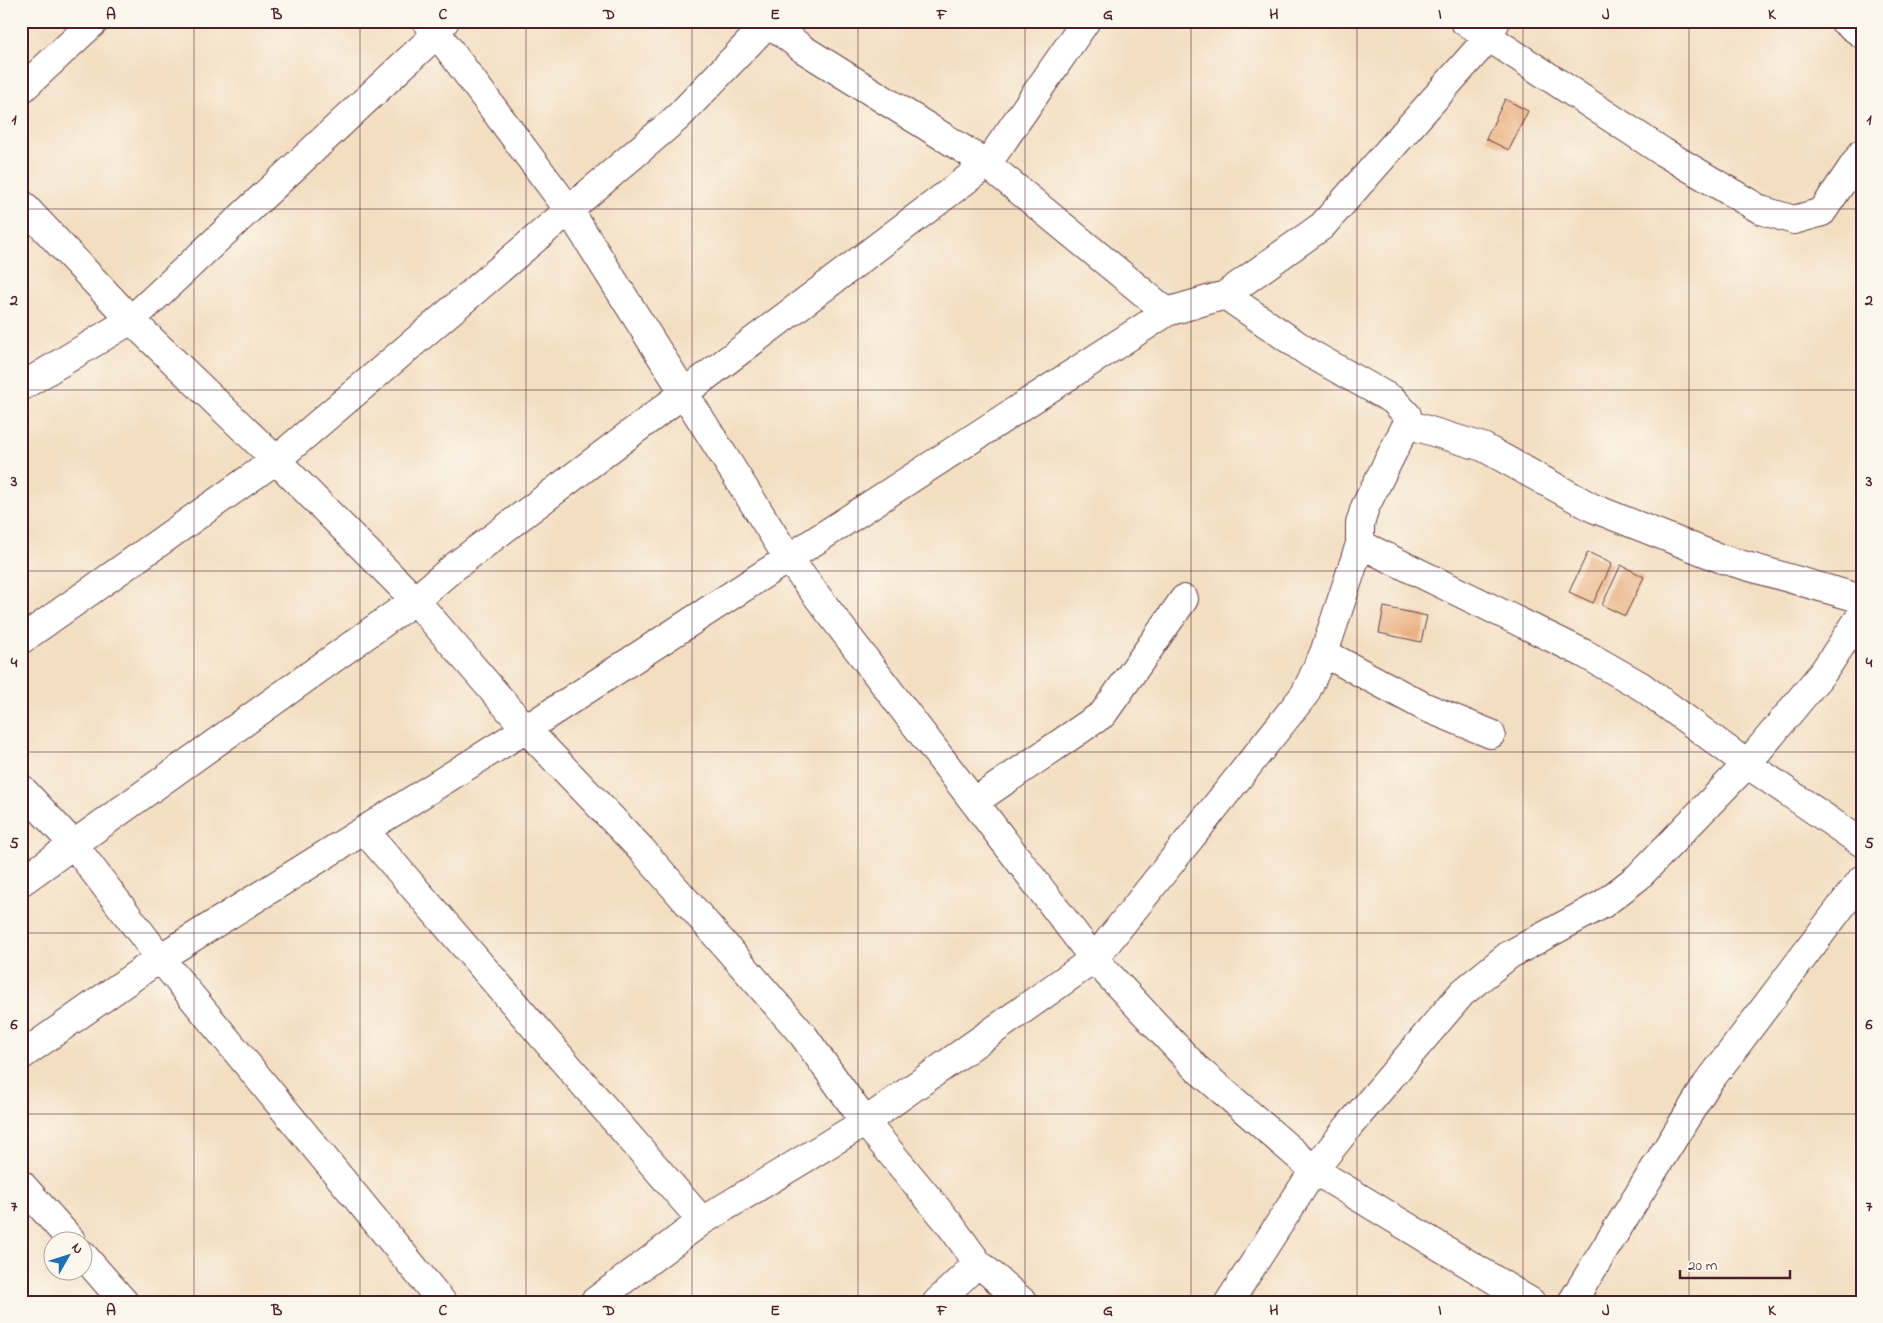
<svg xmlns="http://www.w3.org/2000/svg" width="1883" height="1323" font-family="'Indie Flower',sans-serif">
<rect width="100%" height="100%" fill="#fbf7ec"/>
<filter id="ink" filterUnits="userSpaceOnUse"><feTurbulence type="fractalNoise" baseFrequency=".02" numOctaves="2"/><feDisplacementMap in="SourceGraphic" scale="10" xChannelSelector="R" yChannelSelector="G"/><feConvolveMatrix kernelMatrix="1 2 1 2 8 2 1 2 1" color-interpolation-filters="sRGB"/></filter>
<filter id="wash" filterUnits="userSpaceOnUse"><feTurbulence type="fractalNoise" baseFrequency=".0096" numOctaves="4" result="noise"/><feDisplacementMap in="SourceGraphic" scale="20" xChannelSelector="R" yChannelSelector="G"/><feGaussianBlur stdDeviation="1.12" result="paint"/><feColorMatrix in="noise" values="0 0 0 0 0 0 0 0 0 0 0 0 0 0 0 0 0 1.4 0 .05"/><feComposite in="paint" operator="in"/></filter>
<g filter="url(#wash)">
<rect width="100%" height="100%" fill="#f3dec1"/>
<g id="blocks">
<path fill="#ebb284" d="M 1505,99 L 1528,111 L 1509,150 L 1486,139 Z
M 1588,552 L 1612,564 L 1593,603 L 1569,592 Z
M 1621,565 L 1644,577 L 1625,616 L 1602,605 Z
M 1384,607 L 1427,616 L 1421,642 L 1379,633 Z"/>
</g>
</g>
<g filter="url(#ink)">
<use href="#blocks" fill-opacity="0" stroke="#633c42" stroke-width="1"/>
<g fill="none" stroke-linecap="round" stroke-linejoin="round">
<defs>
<path id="minor" d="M 426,21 L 436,32 L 569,210 L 788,558 L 1094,959 L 1195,1067 L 1314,1170 L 1531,1302
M 767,21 L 803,49 L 987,164 L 1167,312
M 1464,21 L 1663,152 L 1761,210 L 1794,220 L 1822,212 L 1862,153
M 1844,21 L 1862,34
M 21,90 L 95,21
M 21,203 L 131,320 L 276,460 L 415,600 L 526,729 L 641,849 L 803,1035 L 865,1122 L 948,1222 L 978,1263 L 1023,1302
M 21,387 L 131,320 L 430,40 L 445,21
M 1407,424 L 1483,447 L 1593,508 L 1722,559 L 1862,599
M 1360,544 L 1585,654 L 1641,686 L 1747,764 L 1862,843
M 21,640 L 276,460 L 678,117 L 770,21
M 1324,653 L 1425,707 L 1491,734
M 21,788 L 74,845 L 160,958 L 442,1302
M 974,802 L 1103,714 L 1184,599
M 365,831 L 702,1221
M 21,882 L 415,600 L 454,567 L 987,164 L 1086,21
M 21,1056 L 160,958 L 526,729 L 1167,312 L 1225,295 L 1322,226 L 1489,37 L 1496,21
M 21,1184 L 71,1240
M 82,1254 L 124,1302
M 594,1302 L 702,1221 L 865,1122 L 1094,959 L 1305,694 L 1324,653 L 1360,544 L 1360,524 L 1365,507 L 1407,424 L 1407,415 L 1393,400 L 1309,353 L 1225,295
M 937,1302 L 978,1263
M 1229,1302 L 1314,1170 L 1349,1126 L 1462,993 L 1509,955 L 1603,904 L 1638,877 L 1747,764 L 1824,671 L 1862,614
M 1572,1302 L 1707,1084 L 1862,879"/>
</defs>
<use href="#minor" stroke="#633c42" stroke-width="30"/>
<use href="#minor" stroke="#fff" stroke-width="28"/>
</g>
</g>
<path fill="none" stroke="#4a1f2b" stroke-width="1" stroke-opacity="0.55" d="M 194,21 L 194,1302M 360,21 L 360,1302M 526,21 L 526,1302M 692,21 L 692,1302M 858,21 L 858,1302M 1025,21 L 1025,1302M 1191,21 L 1191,1302M 1357,21 L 1357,1302M 1523,21 L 1523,1302M 1689,21 L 1689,1302M 21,209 L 1862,209M 21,390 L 1862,390M 21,571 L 1862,571M 21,752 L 1862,752M 21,933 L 1862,933M 21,1114 L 1862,1114"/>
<rect width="1883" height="1323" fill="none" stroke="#fbf7ec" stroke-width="55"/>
<g transform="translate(68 1256) rotate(51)"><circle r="24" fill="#fbf7ec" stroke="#b4a19f"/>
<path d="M0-4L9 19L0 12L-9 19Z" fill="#1f6fb2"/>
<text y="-8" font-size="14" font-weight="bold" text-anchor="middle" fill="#4a1f2b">N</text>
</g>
<path d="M1680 1270v8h110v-8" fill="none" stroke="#4a1f2b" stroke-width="2.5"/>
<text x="1688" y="1270" font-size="15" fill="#4a1f2b" stroke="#fbf7ec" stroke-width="4" paint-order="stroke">20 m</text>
<rect x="28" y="28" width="1828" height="1268" fill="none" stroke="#4a1f2b" stroke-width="2"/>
<g font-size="16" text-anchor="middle" font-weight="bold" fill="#4a1f2b">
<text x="111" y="19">A</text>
<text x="277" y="19">B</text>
<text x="443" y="19">C</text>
<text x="609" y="19">D</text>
<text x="775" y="19">E</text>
<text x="942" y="19">F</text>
<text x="1108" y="19">G</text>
<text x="1274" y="19">H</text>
<text x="1440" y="19">I</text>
<text x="1606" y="19">J</text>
<text x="1772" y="19">K</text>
<text x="14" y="124">1</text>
<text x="1869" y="124">1</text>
<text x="14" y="305">2</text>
<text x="1869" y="305">2</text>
<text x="14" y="486">3</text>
<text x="1869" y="486">3</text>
<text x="14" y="667">4</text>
<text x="1869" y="667">4</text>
<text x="14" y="848">5</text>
<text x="1869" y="848">5</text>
<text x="14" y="1029">6</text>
<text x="1869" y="1029">6</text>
<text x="14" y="1211">7</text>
<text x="1869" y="1211">7</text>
<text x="111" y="1315">A</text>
<text x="277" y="1315">B</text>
<text x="443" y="1315">C</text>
<text x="609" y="1315">D</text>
<text x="775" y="1315">E</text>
<text x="942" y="1315">F</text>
<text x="1108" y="1315">G</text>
<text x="1274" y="1315">H</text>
<text x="1440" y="1315">I</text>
<text x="1606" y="1315">J</text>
<text x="1772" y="1315">K</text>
</g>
</svg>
